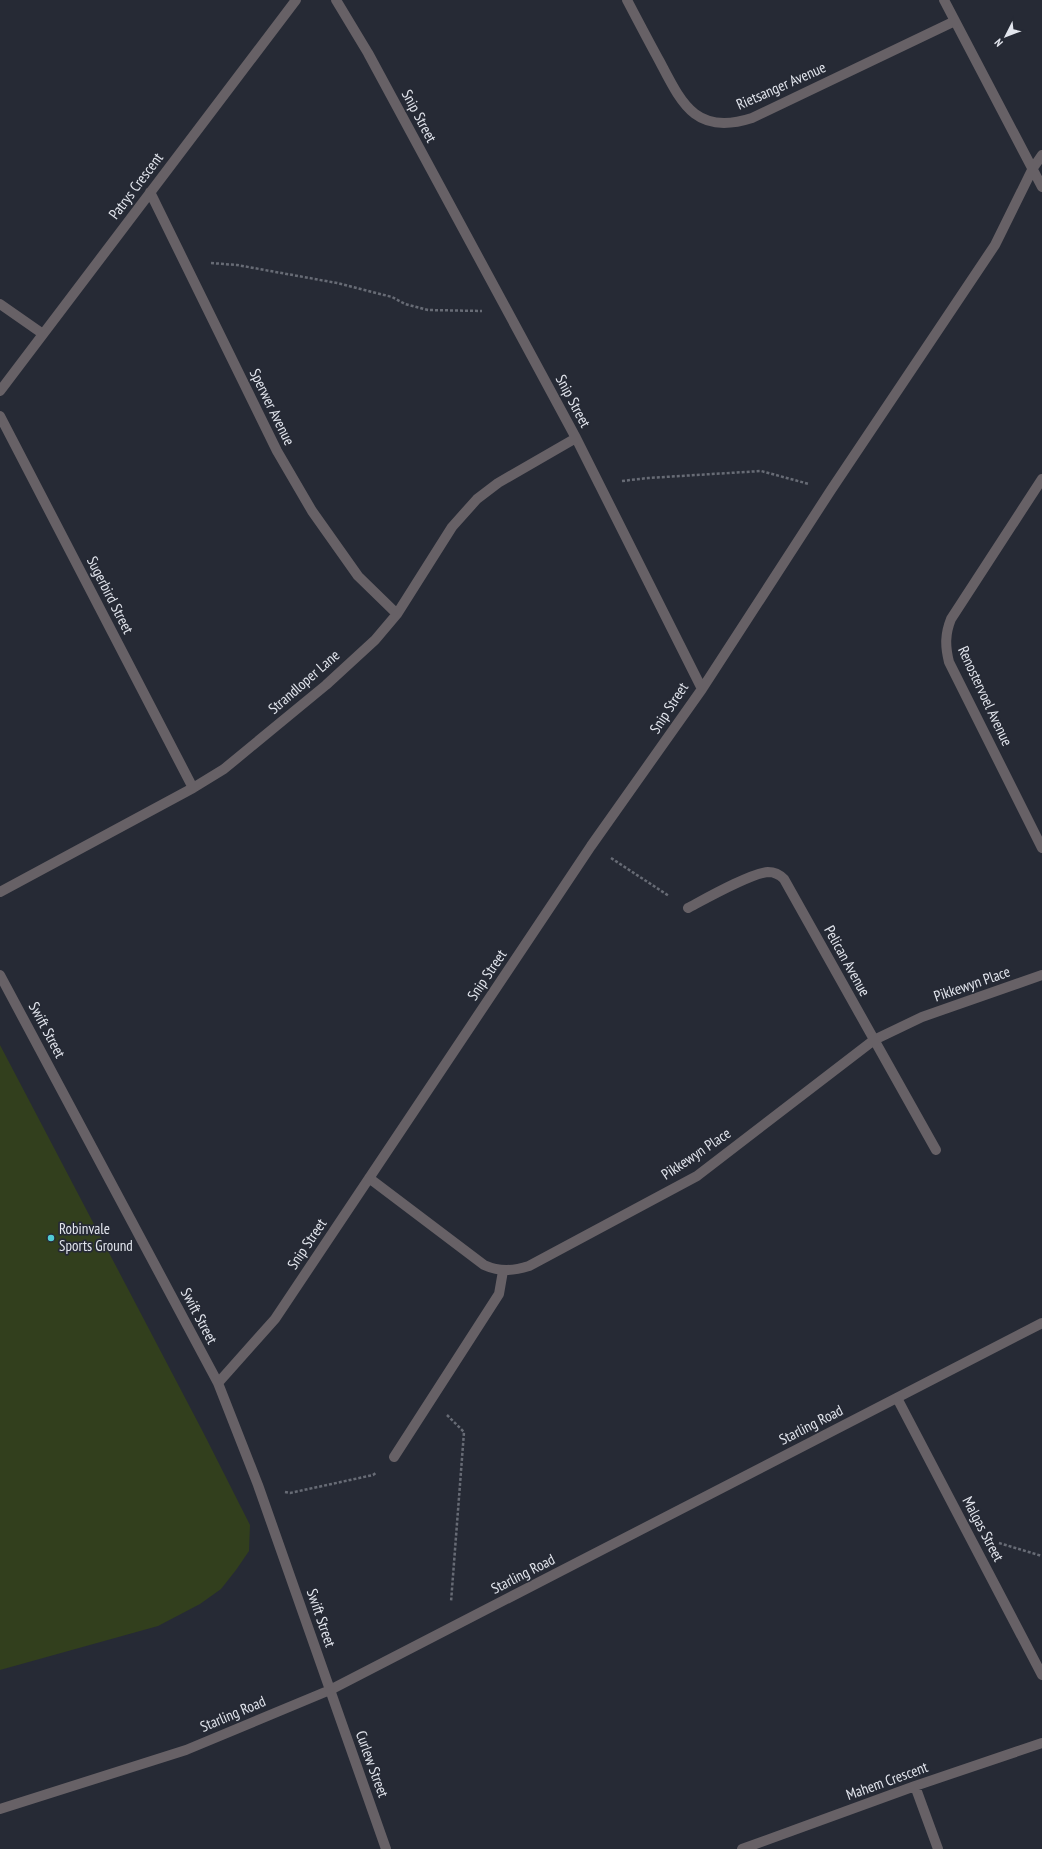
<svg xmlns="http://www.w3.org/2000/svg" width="1042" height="1849" font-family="'PT Sans Narrow',sans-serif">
<rect width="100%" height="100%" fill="#262a35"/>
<path fill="#323f1d" d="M 0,1045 L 203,1432 L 250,1525 L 249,1551 L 236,1570 L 221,1589 L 200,1604 L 158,1626 L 0,1670 Z"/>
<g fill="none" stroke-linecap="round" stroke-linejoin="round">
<path stroke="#676b75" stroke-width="2.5" stroke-dasharray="3 2" stroke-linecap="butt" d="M 211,263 L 237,265 L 337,283 L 392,297 L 405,304 L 428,310 L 482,311
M 622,481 L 648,478 L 761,471 L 809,484
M 611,858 L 669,896
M 447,1415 L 464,1432 L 451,1602
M 285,1492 L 290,1493 L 373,1475 L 377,1472
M 999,1543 L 1042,1556"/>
<path stroke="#676166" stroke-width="10" d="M 336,0 L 368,53 L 576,438 L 702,689
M 627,0 C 638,21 649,42 660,62 C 682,104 696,136 752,118 L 955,21
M 944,0 L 1042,187
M 150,192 L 277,451 L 312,511 L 358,576 L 397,614
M 0,304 L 43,334
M 0,391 L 296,0
M 0,416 L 193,788
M 1042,479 L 951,619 C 945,634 945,646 949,662 L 1042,848
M 0,892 L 193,788 L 224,769 L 326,685 L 375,640 L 397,614 L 452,527 L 477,499 L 498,483 L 576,438
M 688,908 C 705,899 751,873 768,872 C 775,872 779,874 784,879 L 936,1150
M 0,975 L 218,1383 L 258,1485 L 386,1849
M 369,1178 L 484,1265 C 500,1272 513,1271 529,1266 L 697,1176 L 874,1040 L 922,1017 L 1042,975
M 218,1383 L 275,1319 L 591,846 L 702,689 L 831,490 L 995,245 L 1033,168 L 1042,155
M 897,1398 L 1042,1675
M 394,1457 L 499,1294 L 503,1271
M 915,1786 L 938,1849
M 0,1809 L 186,1750 L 330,1690 L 1042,1323
M 742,1849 L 915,1786 L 1042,1743"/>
</g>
<circle fill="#51ccd5" stroke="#262a35" stroke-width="1.5" cx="51" cy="1238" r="4"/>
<g text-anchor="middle" stroke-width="3.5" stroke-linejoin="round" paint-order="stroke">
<g font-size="15" fill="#e2e5ed" stroke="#262a35">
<text transform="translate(781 86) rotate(-24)" y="5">Rietsanger Avenue</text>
<text transform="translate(419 116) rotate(62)" y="5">Snip Street</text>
<text transform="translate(136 186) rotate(-53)" y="5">Patrys Crescent</text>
<text transform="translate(573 401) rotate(62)" y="5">Snip Street</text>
<text transform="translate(272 407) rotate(64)" y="5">Sperwer Avenue</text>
<text transform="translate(110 595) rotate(63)" y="5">Sugerbird Street</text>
<text transform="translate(304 682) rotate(-41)" y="5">Strandloper Lane</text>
<text transform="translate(985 696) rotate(65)" y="5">Renostervoel Avenue</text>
<text transform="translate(669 708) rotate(-57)" y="5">Snip Street</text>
<text transform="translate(847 961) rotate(61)" y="5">Pelican Avenue</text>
<text transform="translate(487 975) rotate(-56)" y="5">Snip Street</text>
<text transform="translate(972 984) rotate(-19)" y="5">Pikkewyn Place</text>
<text transform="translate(47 1030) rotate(62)" y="5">Swift Street</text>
<text transform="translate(696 1154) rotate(-34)" y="5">Pikkewyn Place</text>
<text transform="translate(307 1244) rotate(-56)" y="5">Snip Street</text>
<text transform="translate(199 1316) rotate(62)" y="5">Swift Street</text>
<text transform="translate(811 1425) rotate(-27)" y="5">Starling Road</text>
<text transform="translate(983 1529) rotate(62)" y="5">Malgas Street</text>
<text transform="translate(523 1574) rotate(-27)" y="5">Starling Road</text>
<text transform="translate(321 1618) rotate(71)" y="5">Swift Street</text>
<text transform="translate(233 1714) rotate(-23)" y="5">Starling Road</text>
<text transform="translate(372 1764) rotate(70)" y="5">Curlew Street</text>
<text transform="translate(887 1781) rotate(-20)" y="5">Mahem Crescent</text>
</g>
<g font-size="15" fill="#e2e5ed" stroke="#262a35" text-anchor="start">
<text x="59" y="1234">Robinvale<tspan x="59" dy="17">Sports Ground</tspan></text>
</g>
</g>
<g transform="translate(1006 36) rotate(228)" stroke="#262a35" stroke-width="3" paint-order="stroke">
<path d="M0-3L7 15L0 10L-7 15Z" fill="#e2e5ed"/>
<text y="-6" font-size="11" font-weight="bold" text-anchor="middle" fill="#e2e5ed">N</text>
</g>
</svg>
